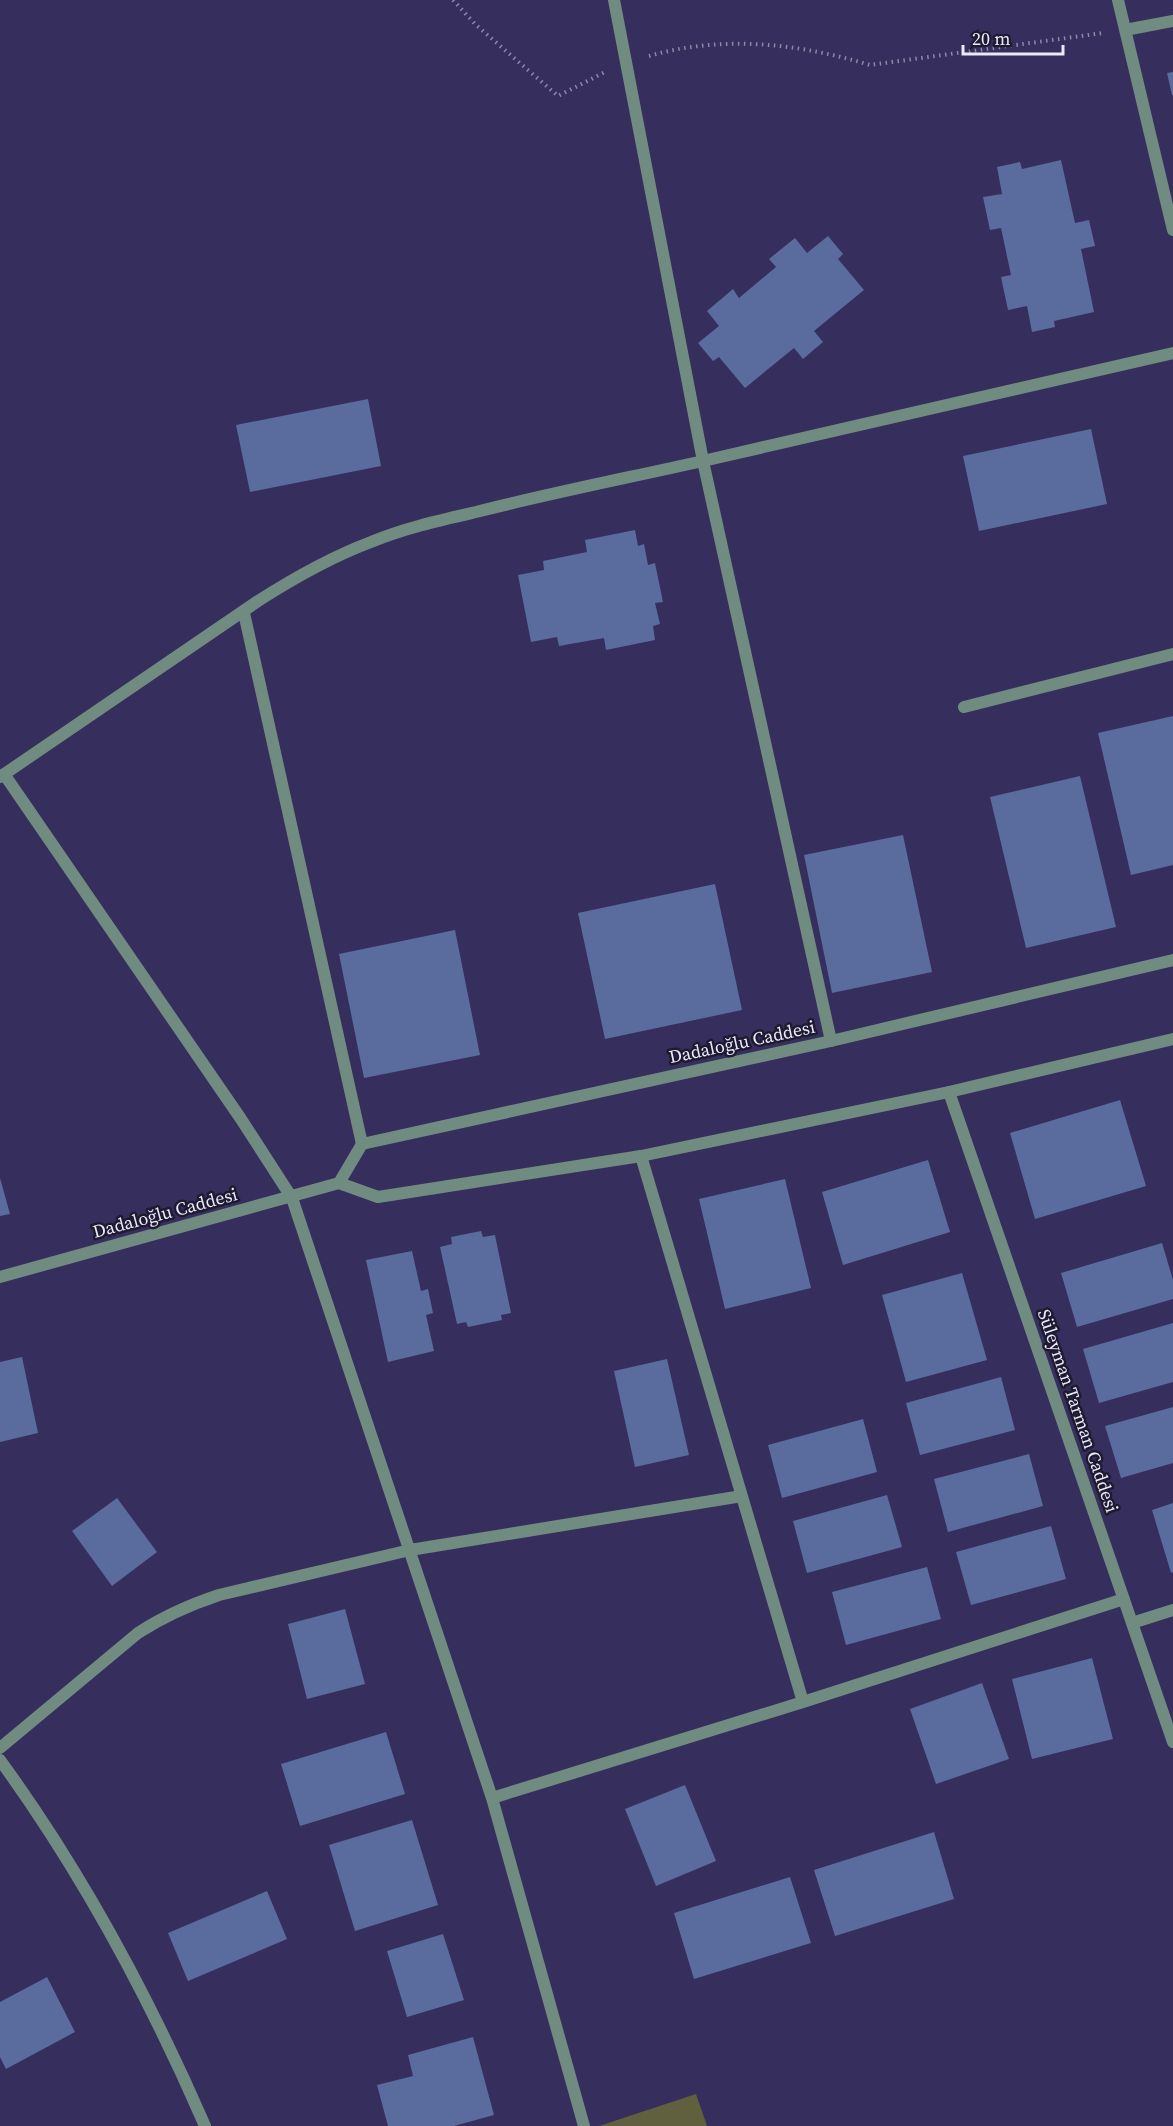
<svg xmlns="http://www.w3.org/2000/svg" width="1173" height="2126" font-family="'Source Serif 4',serif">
<rect width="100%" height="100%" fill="#362f5d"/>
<path fill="#60603e" d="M 696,2094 L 707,2126 L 599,2126 Z"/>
<path fill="#5a6b9d" d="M 1173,72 L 1173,95 L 1172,95 L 1167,73 Z
M 1061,160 L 1075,223 L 1089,220 L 1095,246 L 1081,249 L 1094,312 L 1054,321 L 1055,327 L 1032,332 L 1027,306 L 1008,310 L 1001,277 L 1011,275 L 1001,228 L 990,230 L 983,197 L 1002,194 L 997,167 L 1020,162 L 1022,169 Z
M 828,236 L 843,254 L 838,259 L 864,290 L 814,331 L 823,342 L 803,359 L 794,348 L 745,388 L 719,357 L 713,361 L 698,343 L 719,326 L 707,311 L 733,289 L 739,298 L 776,267 L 769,259 L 795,238 L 807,253 Z
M 368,399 L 381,466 L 250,492 L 236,425 Z
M 1091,429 L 1107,504 L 979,531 L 963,456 Z
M 635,530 L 638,546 L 644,544 L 648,565 L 655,563 L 663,602 L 655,603 L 660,624 L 653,626 L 655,640 L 606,650 L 604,638 L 559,646 L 557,637 L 531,642 L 518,575 L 544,570 L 543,561 L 587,552 L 585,540 Z
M 1173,716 L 1173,865 L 1131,875 L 1098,733 Z
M 1080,776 L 1116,927 L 1026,948 L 990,797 Z
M 903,835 L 932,972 L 832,993 L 804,855 Z
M 715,884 L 742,1010 L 605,1039 L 578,913 Z
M 455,930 L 480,1055 L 364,1078 L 339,954 Z
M 1120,1100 L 1146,1186 L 1035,1219 L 1010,1133 Z
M 928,1160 L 950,1232 L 843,1265 L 822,1192 Z
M 0,1178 L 10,1214 L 0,1216 Z
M 785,1179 L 811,1288 L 725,1309 L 699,1199 Z
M 481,1231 L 483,1237 L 495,1235 L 511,1313 L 501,1315 L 502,1320 L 468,1327 L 466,1322 L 457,1324 L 440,1247 L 452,1244 L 451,1237 Z
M 1162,1243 L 1173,1280 L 1173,1299 L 1077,1327 L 1061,1273 Z
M 412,1251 L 421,1291 L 428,1289 L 433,1313 L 426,1315 L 434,1351 L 388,1362 L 366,1260 Z
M 962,1273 L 987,1360 L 906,1382 L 882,1295 Z
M 1173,1323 L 1173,1382 L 1099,1403 L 1083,1349 Z
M 22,1357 L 38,1433 L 0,1442 L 0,1362 Z
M 667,1359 L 689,1455 L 635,1467 L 614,1371 Z
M 1001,1377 L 1015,1430 L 920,1455 L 906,1403 Z
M 1173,1407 L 1173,1463 L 1121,1478 L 1105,1426 Z
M 863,1419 L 877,1472 L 782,1498 L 768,1445 Z
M 1029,1454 L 1043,1506 L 948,1532 L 934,1479 Z
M 887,1495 L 902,1547 L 807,1573 L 793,1521 Z
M 117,1498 L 157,1552 L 112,1586 L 72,1531 Z
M 1173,1503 L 1173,1572 L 1171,1573 L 1152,1510 Z
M 1051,1526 L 1066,1579 L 971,1605 L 956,1552 Z
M 927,1567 L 941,1619 L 846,1645 L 832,1592 Z
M 345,1609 L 365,1684 L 307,1699 L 288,1624 Z
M 1092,1658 L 1113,1739 L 1032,1759 L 1012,1679 Z
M 982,1683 L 1009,1759 L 936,1784 L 910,1709 Z
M 386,1732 L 405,1794 L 300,1826 L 281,1764 Z
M 685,1785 L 716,1861 L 656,1886 L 625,1809 Z
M 412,1820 L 438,1905 L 355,1931 L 329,1845 Z
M 934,1832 L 954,1899 L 835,1936 L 814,1870 Z
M 790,1877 L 811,1943 L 694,1979 L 674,1913 Z
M 267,1891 L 287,1939 L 188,1981 L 168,1933 Z
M 443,1934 L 464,2000 L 407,2017 L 387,1951 Z
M 47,1977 L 75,2032 L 6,2069 L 0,2057 L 0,2002 Z
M 473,2037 L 494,2115 L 454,2126 L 388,2126 L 377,2085 L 413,2076 L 408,2055 Z"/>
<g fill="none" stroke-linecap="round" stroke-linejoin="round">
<path stroke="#8c88a8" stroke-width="4" stroke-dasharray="1.5 4.5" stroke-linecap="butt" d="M 453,0 L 476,25 L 558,96 L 605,72
M 649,56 C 722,35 797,43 870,65 L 1103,33"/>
<path stroke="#708c81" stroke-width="12" d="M 1118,0 L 1173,230
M 1125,30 L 1173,21
M 244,613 L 362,1144
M 964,707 L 1173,654
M 4,774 L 241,1119 L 292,1198 L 492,1798 L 584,2126
M 0,777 L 258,601 C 294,578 331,557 371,542 C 405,528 441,520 476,512 C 551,493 627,478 703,461 L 614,0
M 831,1041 L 703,461 L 1173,353
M 949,1092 L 1173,1742
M 641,1156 L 803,1702
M 1132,1623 L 1173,1610
M 0,1748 L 138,1633 C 164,1616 189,1605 219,1595 L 410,1550 L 742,1496
M 0,1760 C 83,1874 149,1997 205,2126
M 492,1798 L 803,1702 L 1124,1599"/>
<path stroke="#708c81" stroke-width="12" d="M 339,1183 L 362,1144 L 831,1041 L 1173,960
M 0,1277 L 339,1183 L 378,1197 L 641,1156 L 949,1092 L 1173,1039"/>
</g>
<g text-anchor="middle" stroke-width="5" stroke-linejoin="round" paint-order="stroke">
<g font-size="18" fill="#eae8fa" stroke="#1e1b30">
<text transform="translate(742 1042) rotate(-12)" y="6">Dadaloğlu Caddesi</text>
<text transform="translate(165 1213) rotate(-15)" y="6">Dadaloğlu Caddesi</text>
<text transform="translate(1078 1411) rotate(71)" y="6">Süleyman Tarman Caddesi</text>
</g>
</g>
<path d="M963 45v9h100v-9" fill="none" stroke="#eae8fa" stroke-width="3"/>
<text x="972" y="45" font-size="18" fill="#eae8fa" stroke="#1e1b30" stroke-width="4.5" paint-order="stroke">20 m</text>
</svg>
